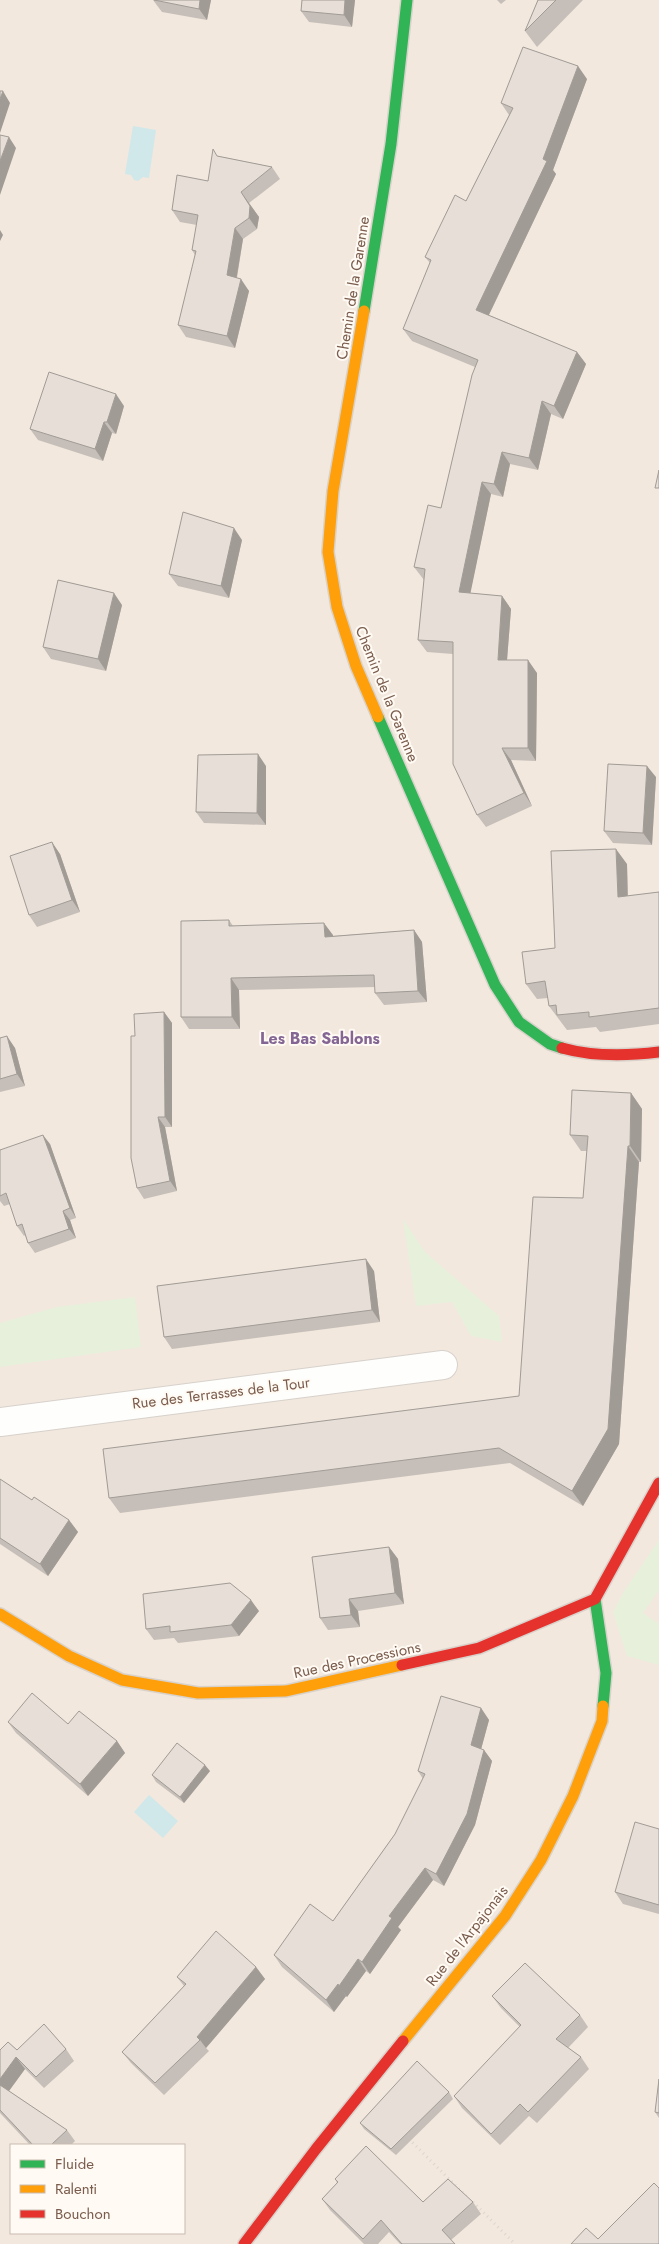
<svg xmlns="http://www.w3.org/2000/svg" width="659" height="2244" font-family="Jost,sans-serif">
<rect width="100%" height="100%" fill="#f9f5f0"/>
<path fill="#f2e8de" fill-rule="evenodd" d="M 0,0 L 659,0 L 659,2244 L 0,2244 ZM 11,2145 L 184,2145 L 184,2233 L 11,2233 Z"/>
<path fill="#e7f0db" d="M 403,1219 L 425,1252 L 499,1316 L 502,1342 L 471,1336 L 452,1302 L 416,1306 Z
M 135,1297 L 141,1347 L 0,1367 L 0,1323 L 57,1307 Z
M 659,1540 L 659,1590 L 643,1613 L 659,1624 L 659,1665 L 627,1656 L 613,1612 L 623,1593 Z"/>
<path fill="#d0e8ea" d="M 133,126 L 156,130 L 149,178 L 143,177 L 138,181 L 134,180 L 131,175 L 125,174 Z
M 149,1795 L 178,1821 L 163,1838 L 134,1812 Z"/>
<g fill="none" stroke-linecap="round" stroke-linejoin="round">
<defs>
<path id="street" d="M 0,1422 L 443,1365"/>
<path id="fast" d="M 364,311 L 391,144 L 407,0
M 378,717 L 495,985 L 519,1022 L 550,1044 L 562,1048
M 595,1599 L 606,1673 L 603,1706"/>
<path id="slow" d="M 364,311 L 333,491 L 328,552 L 337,607 L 356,666 L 378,717
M 0,1614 L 69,1656 L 122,1680 L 198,1693 L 286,1691 L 402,1665
M 403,2041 L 505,1916 L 541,1860 L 573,1796 L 602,1721 L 603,1706"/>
<path id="jam" d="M 562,1048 C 594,1057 627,1056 659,1052
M 402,1665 L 479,1648 L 595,1599 L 659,1483
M 244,2244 L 316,2149 L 403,2041"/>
</defs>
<use href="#street" stroke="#d7d1cb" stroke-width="30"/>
<use href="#fast" stroke="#d9d2cb" stroke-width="14"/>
<use href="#slow" stroke="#d9d2cb" stroke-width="14"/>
<use href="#jam" stroke="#d9d2cb" stroke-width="14"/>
<path stroke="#dcd5d0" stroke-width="3" stroke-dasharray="1 4" stroke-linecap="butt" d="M 409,2139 L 468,2198
M 473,2202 L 515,2244"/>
<use href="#street" stroke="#fefefd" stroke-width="28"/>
<use href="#fast" stroke="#30b455" stroke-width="11"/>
<use href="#slow" stroke="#ff9f0a" stroke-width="11"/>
<use href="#jam" stroke="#e5322d" stroke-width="11"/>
</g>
<path fill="#c6bfb9" d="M 153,0 L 211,0 L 207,20 L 162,12 Z
M 302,0 L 355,0 L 352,27 L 309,22 L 301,11 Z
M 497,0 L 506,0 L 501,4 Z
M 538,0 L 583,0 L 537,47 L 525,31 Z
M 587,79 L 553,170 L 556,174 L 489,315 L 577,352 L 586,364 L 563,419 L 551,414 L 538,470 L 510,464 L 503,497 L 491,494 L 470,593 L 502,596 L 511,609 L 507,660 L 537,673 L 536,761 L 511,760 L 532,806 L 486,827 L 477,815 L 453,654 L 427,652 L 418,640 L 424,580 L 414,567 L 441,508 L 475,367 L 412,341 L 403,329 L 430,263 L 425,257 L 466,201 L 509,115 L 501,103 Z
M 218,156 L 272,167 L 280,179 L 249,203 L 259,217 L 257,229 L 243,239 L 237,278 L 249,291 L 235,348 L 186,337 L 178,325 L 195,255 L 192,250 L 197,225 L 180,222 L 172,210 L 208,181 Z
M 124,406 L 116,434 L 112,433 L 103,461 L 38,440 L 30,429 Z
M 242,540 L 229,598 L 178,586 L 169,574 Z
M 122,605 L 106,671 L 51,659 L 43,647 Z
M 266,766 L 266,825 L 204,823 L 196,812 Z
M 656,777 L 652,845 L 613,843 L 604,831 Z
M 60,854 L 80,912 L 37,927 L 29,915 Z
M 627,864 L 628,896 L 659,892 L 659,1024 L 600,1032 L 596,1027 L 567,1030 L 549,1006 L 548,998 L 537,999 L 526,984 L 555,948 Z
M 229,920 L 233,926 L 333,935 L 333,936 L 414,930 L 422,942 L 427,1002 L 384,1005 L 375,993 L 375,987 L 239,990 L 240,1029 L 189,1029 L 181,1017 Z
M 164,1012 L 172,1023 L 172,1127 L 165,1127 L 177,1191 L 144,1199 L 137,1188 L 135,1036 Z
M 0,1038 L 15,1048 L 25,1086 L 0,1092 Z
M 631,1093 L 642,1109 L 641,1162 L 639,1162 L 619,1444 L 583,1506 L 510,1463 L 120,1513 L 109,1498 L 519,1396 L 583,1198 L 587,1151 L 581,1151 L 570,1135 Z
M 50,1144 L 76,1218 L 70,1220 L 76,1238 L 35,1253 L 28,1243 L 25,1235 L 24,1236 L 17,1226 L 10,1204 L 4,1206 L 0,1201 L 0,1150 Z
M 374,1271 L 380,1322 L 172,1349 L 164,1337 Z
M 0,1479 L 32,1500 L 69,1520 L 78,1532 L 48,1576 L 0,1544 Z
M 389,1547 L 398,1559 L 404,1604 L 358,1611 L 360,1627 L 328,1630 L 320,1618 Z
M 259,1611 L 239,1636 L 178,1643 L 174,1638 L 154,1640 L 146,1629 Z
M 481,1708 L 489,1720 L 481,1749 L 484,1750 L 492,1761 L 475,1825 L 444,1886 L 433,1880 L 398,1927 L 401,1930 L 370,1974 L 366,1971 L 347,1997 L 346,1996 L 334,2012 L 282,1967 L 274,1955 L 333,1921 L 395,1834 L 423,1779 L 418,1771 Z
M 8,1722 L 68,1724 L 117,1741 L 125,1753 L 88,1796 L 16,1733 Z
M 210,1771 L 184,1803 L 156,1782 L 152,1775 Z
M 659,1829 L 659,1914 L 623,1904 L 615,1892 Z
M 256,1967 L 265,1979 L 206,2048 L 209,2051 L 164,2095 L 131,2063 L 122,2052 L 184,1986 L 177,1977 Z
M 492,1996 L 580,2015 L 588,2027 L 568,2048 L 581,2057 L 589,2069 L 537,2123 L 529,2116 L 500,2145 L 462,2108 L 454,2096 L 520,2027 L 501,2008 Z
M 66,2049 L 74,2061 L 44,2088 L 25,2069 L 9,2091 L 67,2130 L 75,2141 L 71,2145 L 30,2145 L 0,2113 L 0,2050 Z
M 659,2079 L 659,2118 L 655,2112 Z
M 449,2092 L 453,2099 L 396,2155 L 364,2129 L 360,2123 Z
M 335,2179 L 423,2202 L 473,2202 L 481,2214 L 451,2240 L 455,2244 L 400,2244 L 389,2232 L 378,2244 L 364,2244 L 330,2210 L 322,2199 L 337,2183 Z"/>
<path fill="#a19b96" d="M 200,0 L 211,0 L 207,20 L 199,9 Z
M 345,0 L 355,0 L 352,27 L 344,15 Z
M 578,66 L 587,79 L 553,170 L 556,174 L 485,323 L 476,310 L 543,159 Z
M 3,91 L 10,103 L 0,133 L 0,99 Z
M 9,137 L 16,148 L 0,195 L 0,161 Z
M 241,192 L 259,217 L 257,229 L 249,218 Z
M 235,228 L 243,239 L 235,287 L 227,275 Z
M 0,230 L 3,235 L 0,241 Z
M 241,279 L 249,291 L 235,348 L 227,336 Z
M 577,352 L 586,364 L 563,419 L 554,406 Z
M 116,394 L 124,406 L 116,434 L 107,422 Z
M 542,401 L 551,414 L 538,470 L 529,458 Z
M 104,422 L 112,433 L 103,461 L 95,449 Z
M 502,452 L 510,464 L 503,497 L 494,484 Z
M 482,482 L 491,494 L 468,605 L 459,592 Z
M 234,528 L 242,540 L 229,598 L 221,586 Z
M 114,593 L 122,605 L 106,671 L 98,659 Z
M 502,596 L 511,609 L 506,673 L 498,660 Z
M 528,660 L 537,673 L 536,761 L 528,748 Z
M 502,748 L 511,760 L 532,806 L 524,793 Z
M 258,754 L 266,766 L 266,825 L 257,813 Z
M 647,766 L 656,777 L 652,845 L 643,833 Z
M 52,842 L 60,854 L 80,912 L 72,900 Z
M 616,849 L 627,864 L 628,912 L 618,897 Z
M 324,923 L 333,935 L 333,949 L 325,937 Z
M 414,930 L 422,942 L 427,1002 L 418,991 Z
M 231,978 L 239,990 L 240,1029 L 232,1017 Z
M 164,1012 L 172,1023 L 172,1127 L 165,1117 Z
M 7,1036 L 15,1048 L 25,1086 L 17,1074 Z
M 631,1093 L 642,1109 L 641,1162 L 630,1146 Z
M 158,1117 L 165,1127 L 177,1191 L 170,1181 Z
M 43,1135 L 50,1144 L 76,1218 L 70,1208 Z
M 628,1146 L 639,1162 L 619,1444 L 583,1506 L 572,1491 Z
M 63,1211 L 70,1220 L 76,1238 L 69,1229 Z
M 366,1259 L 374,1271 L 380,1322 L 372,1310 Z
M 69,1520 L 78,1532 L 48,1576 L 40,1564 Z
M 389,1547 L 398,1559 L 404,1604 L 395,1593 Z
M 349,1599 L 358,1611 L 360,1627 L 351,1615 Z
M 251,1600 L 259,1611 L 239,1636 L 231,1625 Z
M 481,1708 L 489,1720 L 479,1757 L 471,1745 Z
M 117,1741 L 125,1753 L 88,1796 L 80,1784 Z
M 484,1750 L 492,1761 L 475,1825 L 444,1886 L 436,1874 Z
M 205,1765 L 210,1771 L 184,1803 L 180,1797 Z
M 425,1868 L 433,1880 L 398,1927 L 401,1930 L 370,1974 L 362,1962 L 389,1916 Z
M 358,1959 L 366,1971 L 347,1997 L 339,1986 Z
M 256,1967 L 265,1979 L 206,2048 L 200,2040 L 197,2037 Z
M 338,1984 L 346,1996 L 334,2012 L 326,2000 Z
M 16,2057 L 25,2069 L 6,2095 L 0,2087 L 0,2079 Z"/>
<path fill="#e6ded7" stroke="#a19b96" d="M 154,0 L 200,0 L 199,9 Z
M 302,0 L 345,0 L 344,15 L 301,11 Z
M 538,0 L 556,0 L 525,31 Z
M 523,47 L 578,66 L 543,159 L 547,161 L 476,310 L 577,352 L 554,406 L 542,401 L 529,458 L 502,452 L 494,484 L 482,482 L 459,592 L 502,596 L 498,660 L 528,660 L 528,748 L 502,748 L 524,793 L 477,815 L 453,764 L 453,642 L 418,640 L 425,569 L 414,567 L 428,505 L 441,508 L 472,375 L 478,360 L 403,329 L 431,260 L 425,257 L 455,195 L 466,201 L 513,108 L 501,103 Z
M 0,91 L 3,91 L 0,99 Z
M 0,135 L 9,137 L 0,161 Z
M 213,149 L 217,156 L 272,167 L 241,192 L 250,206 L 249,218 L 235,228 L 227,275 L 241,279 L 227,336 L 178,325 L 196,251 L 192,250 L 198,215 L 172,210 L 177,175 L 208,181 Z
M 49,372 L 116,394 L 107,422 L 104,422 L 95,449 L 30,429 Z
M 659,470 L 659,488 L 655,488 Z
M 183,512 L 234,528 L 221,586 L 169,574 Z
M 58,580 L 114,593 L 98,659 L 43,647 Z
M 258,754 L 257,813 L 196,812 L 198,755 Z
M 608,764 L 647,766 L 643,833 L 604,831 Z
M 52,842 L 72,900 L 29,915 L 10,856 Z
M 616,849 L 618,897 L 659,892 L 659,1008 L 589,1017 L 589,1012 L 557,1015 L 556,1005 L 549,1006 L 545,981 L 526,984 L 522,952 L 555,948 L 551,851 Z
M 229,920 L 229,926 L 324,923 L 325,937 L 414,930 L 418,991 L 375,993 L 374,975 L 231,978 L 232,1017 L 181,1017 L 181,921 Z
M 164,1012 L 165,1117 L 158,1117 L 170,1181 L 137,1188 L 131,1158 L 131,1036 L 135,1036 L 134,1014 Z
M 7,1036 L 17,1074 L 0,1079 L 0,1038 Z
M 572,1090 L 631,1093 L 630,1146 L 628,1146 L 608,1429 L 572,1491 L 499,1448 L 109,1498 L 103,1449 L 519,1396 L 533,1197 L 583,1198 L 588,1136 L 570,1135 Z
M 43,1135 L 70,1208 L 63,1211 L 69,1229 L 28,1243 L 22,1224 L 17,1226 L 6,1193 L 0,1196 L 0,1150 Z
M 366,1259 L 372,1310 L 164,1337 L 157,1286 Z
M 0,1479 L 32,1500 L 34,1497 L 69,1520 L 40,1564 L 0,1538 Z
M 389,1547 L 395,1593 L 349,1599 L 351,1615 L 320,1618 L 312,1557 Z
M 230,1583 L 251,1600 L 231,1625 L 170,1632 L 170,1626 L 146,1629 L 143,1594 Z
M 32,1693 L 68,1724 L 79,1711 L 117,1741 L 80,1784 L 8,1722 Z
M 441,1696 L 481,1708 L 471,1745 L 484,1750 L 467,1814 L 436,1874 L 425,1868 L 389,1916 L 392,1918 L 362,1962 L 358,1959 L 339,1986 L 338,1984 L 326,2000 L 274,1955 L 310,1904 L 333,1921 L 395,1834 L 425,1774 L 418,1771 Z
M 177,1743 L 205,1765 L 180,1797 L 152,1775 Z
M 635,1822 L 659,1829 L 659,1905 L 615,1892 Z
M 216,1931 L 256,1967 L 197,2037 L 200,2040 L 155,2083 L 122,2052 L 186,1984 L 177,1977 Z
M 525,1963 L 580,2015 L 556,2039 L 581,2057 L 528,2112 L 520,2104 L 491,2134 L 454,2096 L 521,2025 L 492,1996 Z
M 44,2024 L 66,2049 L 36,2077 L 16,2057 L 0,2079 L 0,2050 L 8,2042 L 17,2050 Z
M 417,2061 L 449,2092 L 391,2149 L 360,2123 Z
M 659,2079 L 659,2113 L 655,2112 Z
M 0,2085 L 67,2130 L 51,2145 L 33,2145 L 0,2110 Z
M 366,2146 L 423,2202 L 448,2179 L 473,2202 L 442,2230 L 455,2244 L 402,2244 L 381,2220 L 363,2239 L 322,2199 L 338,2182 L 335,2179 Z
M 654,2183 L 659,2188 L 659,2244 L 571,2244 L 586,2228 L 598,2239 Z"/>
<g text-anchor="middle" stroke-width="4" stroke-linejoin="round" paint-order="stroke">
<g font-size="15" fill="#7a5c4d" stroke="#fffaf3">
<text transform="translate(353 288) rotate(-81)" y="5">Chemin de la Garenne</text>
<text transform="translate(387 694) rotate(68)" y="5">Chemin de la Garenne</text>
<text transform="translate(221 1393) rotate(-7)" y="5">Rue des Terrasses de la Tour</text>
<text transform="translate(357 1660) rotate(-12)" y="5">Rue des Processions</text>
<text transform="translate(467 1936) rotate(-52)" y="5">Rue de l'Arpajonais</text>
</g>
<g font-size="16" font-weight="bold" fill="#846695" stroke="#fffaf3">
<text x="320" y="1044">Les Bas Sablons</text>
</g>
</g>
<rect x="10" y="2144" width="175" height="90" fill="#fffaf3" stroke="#cabbb1"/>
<rect x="20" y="2160" width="25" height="8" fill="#30b455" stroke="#cabbb1"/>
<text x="55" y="2169" font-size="15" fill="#7a5c4d">Fluide</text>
<rect x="20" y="2185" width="25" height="8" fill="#ff9f0a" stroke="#cabbb1"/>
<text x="55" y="2194" font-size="15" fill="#7a5c4d">Ralenti</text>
<rect x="20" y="2210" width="25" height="8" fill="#e5322d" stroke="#cabbb1"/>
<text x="55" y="2219" font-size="15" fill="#7a5c4d">Bouchon</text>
</svg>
